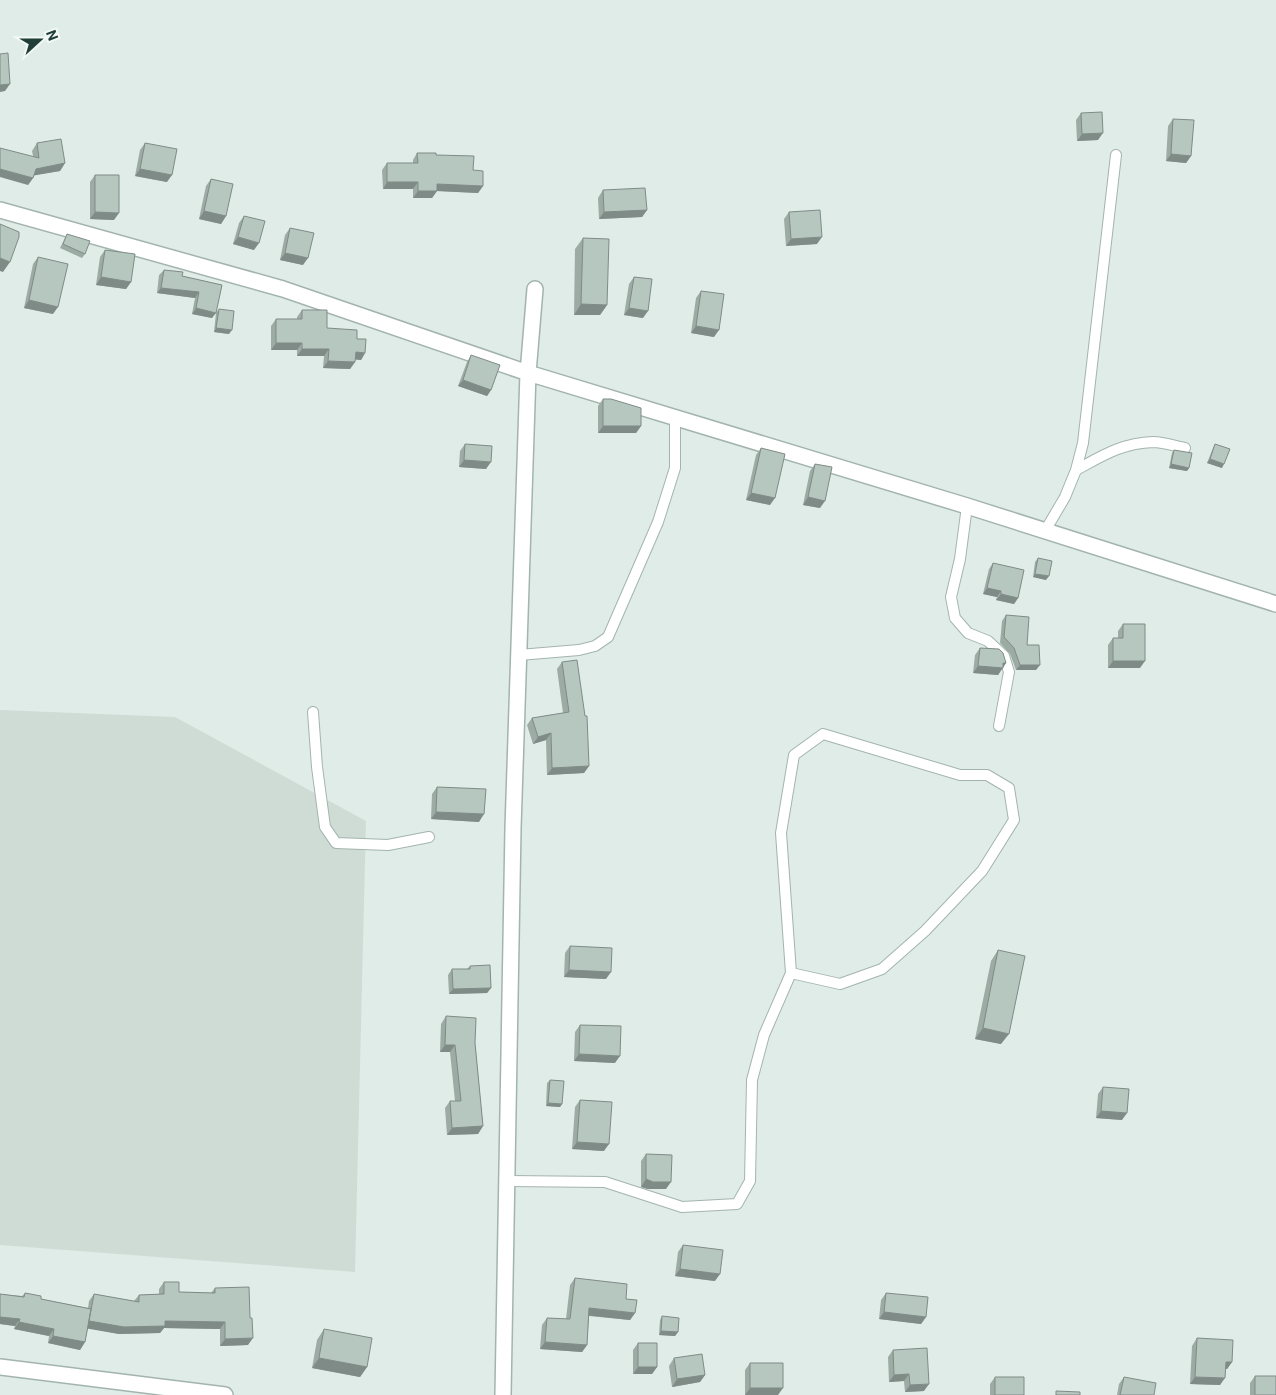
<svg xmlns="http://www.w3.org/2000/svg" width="1276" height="1395" font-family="Roboto,sans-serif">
<rect width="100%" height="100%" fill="#e0ece7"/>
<path fill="#cfdcd6" d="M 0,710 L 175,717 L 366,821 L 355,1272 L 0,1245 Z"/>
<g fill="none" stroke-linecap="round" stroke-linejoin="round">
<defs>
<path id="lane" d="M 1076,470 C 1102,456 1122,443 1153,442 C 1163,442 1175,446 1185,448
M 967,506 L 960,559 L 951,597 L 955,618 L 968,633 L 988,641 L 1004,656 L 1009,672 L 999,726
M 1045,531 L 1065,497 L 1076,470 L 1083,443 L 1116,155
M 519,655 L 579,650 L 595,646 L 608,637 L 658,522 L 675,468 L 675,417
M 313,712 L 317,767 L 325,827 L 336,843 L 388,845 L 429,837
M 507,1181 L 605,1182 L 682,1207 L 737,1204 L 750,1181 L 752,1080 L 764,1035 L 791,973 L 781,833 L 794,755 L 823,734 L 960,775 L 987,775 L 1009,788 L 1014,820 L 982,871 L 925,931 L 882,969 L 840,984 L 791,973"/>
<path id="street" d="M 0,210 L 283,289 L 528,373 L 967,506 L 1276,604
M 0,1367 L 225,1395
M 503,1395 L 513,828 L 528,373 L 535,289"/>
</defs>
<use href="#lane" stroke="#a3b4af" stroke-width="12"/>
<use href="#street" stroke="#a3b4af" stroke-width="18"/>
<use href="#lane" stroke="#fff" stroke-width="10"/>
<use href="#street" stroke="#fff" stroke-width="15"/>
</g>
<path fill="#9daba5" d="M 1081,113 L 1098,140 L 1077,141 L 1076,120 Z
M 1173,119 L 1191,156 L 1186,163 L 1166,161 L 1168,126 Z
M 37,143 L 65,163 L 60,171 L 34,175 L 33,178 L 28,185 L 33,156 L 32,151 Z
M 145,143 L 167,182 L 135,176 L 140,150 Z
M 417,153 L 436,155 L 473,170 L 483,186 L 478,193 L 437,191 L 432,198 L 413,198 L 413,189 L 383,189 L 382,170 L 387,163 L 413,163 L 413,160 Z
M 95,175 L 114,220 L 90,219 L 90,182 Z
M 211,179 L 226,216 L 221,224 L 199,219 L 206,186 Z
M 603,190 L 647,210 L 642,217 L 599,219 L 598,198 Z
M 789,212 L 817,244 L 786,246 L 784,219 Z
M 244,216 L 254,250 L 233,244 L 239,223 Z
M 290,228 L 303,265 L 280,260 L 285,235 Z
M 67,234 L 85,254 L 82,258 L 60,248 Z
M 583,238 L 607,305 L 600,315 L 574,315 L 575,249 Z
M 105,250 L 131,282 L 126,289 L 96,285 L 100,257 Z
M 38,257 L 53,314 L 24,308 L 33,264 Z
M 164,270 L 182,276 L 222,285 L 212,318 L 192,314 L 195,298 L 157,293 L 159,275 Z
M 634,277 L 643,318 L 624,315 L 629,284 Z
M 701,291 L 714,337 L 691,333 L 696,298 Z
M 219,309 L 229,334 L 214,332 L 216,313 Z
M 302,310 L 327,328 L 357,339 L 365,353 L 361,360 L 355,359 L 355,362 L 350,369 L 323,368 L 324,356 L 297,356 L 297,350 L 271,350 L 271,326 L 276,319 L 297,319 L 297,317 Z
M 471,355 L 491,390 L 487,396 L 458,386 L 467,362 Z
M 603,399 L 641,426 L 636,433 L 598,433 L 598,406 Z
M 465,444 L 486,469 L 459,467 L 460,451 Z
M 1215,444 L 1222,468 L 1207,463 L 1213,448 Z
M 761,448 L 770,505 L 746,500 L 756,455 Z
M 1174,450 L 1189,468 L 1187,471 L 1169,468 L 1172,453 Z
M 815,464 L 820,508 L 803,505 L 810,471 Z
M 1038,558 L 1046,580 L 1033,577 L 1035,562 Z
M 993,563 L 1018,598 L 1014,604 L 996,600 L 997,597 L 983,594 L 989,569 Z
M 1006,615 L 1027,645 L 1036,670 L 1016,670 L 1010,654 L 1000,643 L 1002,621 Z
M 1123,624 L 1140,668 L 1108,668 L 1108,645 L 1113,638 L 1118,638 L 1118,631 Z
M 980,648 L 1006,663 L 998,675 L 973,673 L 975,655 Z
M 562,662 L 589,766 L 584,773 L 547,775 L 546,740 L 533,744 L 527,725 L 532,718 L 563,713 L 557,669 Z
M 437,787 L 479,822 L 431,819 L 432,794 Z
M 570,946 L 606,979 L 564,977 L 565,953 Z
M 998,950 L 1001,1044 L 975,1039 L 991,961 Z
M 470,966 L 491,988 L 487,993 L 449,994 L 448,975 L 452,969 L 467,969 Z
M 446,1016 L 475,1043 L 483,1126 L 478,1134 L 447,1135 L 445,1108 L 450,1101 L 455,1101 L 450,1052 L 440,1052 L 441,1024 Z
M 580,1025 L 615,1063 L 574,1061 L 575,1032 Z
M 550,1080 L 562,1104 L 560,1107 L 546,1106 L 547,1083 Z
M 1103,1087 L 1122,1120 L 1096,1118 L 1098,1094 Z
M 580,1100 L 604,1151 L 572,1149 L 575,1107 Z
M 646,1154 L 666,1189 L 648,1189 L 641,1187 L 641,1161 Z
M 683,1245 L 715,1281 L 675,1276 L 678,1252 Z
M 575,1278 L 626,1299 L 635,1313 L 630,1320 L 589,1316 L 587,1345 L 582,1352 L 540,1349 L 542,1325 L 547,1318 L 566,1319 L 570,1285 Z
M 164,1282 L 179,1292 L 211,1293 L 215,1288 L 248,1345 L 220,1346 L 220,1329 L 164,1328 L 160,1333 L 119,1334 L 88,1328 L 85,1342 L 80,1350 L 48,1343 L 49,1336 L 14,1329 L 15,1326 L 0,1324 L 0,1294 L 22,1296 L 25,1293 L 41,1299 L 88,1308 L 89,1301 L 94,1294 L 134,1301 L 139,1295 L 159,1294 L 159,1289 Z
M 886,1293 L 926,1317 L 921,1324 L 879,1319 L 881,1300 Z
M 662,1316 L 678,1332 L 675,1336 L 659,1335 L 660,1320 Z
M 324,1329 L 367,1367 L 360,1377 L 312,1368 L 317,1340 Z
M 1197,1338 L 1232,1362 L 1227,1369 L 1225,1369 L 1220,1385 L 1190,1384 L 1192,1346 Z
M 638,1343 L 657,1367 L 652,1374 L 633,1374 L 633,1350 Z
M 893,1350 L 924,1391 L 905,1392 L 904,1381 L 889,1382 L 888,1357 Z
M 674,1358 L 705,1375 L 700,1382 L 672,1387 L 669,1366 Z
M 750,1363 L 778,1395 L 745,1395 L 745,1370 Z
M 1255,1376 L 1276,1395 L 1250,1395 L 1250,1383 Z
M 995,1377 L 1024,1395 L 990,1395 L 990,1384 Z
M 1124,1377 L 1154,1395 L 1117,1395 L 1119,1384 Z"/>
<path fill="#7f8b86" d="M 10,84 L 5,91 L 0,92 L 0,85 Z
M 1103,133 L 1098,140 L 1077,141 L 1082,134 Z
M 1171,154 L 1191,156 L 1186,163 L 1166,161 Z
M 65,163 L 60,171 L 31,176 L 36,169 Z
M 0,169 L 33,178 L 28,185 L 0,177 Z
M 140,169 L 172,175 L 167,182 L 135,176 Z
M 387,182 L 418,182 L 413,189 L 383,189 Z
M 437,184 L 483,186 L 478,193 L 437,191 L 432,198 L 413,198 L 418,191 Z
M 647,210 L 642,217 L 599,219 L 604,212 Z
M 204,211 L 226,216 L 221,224 L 199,219 Z
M 95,212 L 119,213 L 114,220 L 90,219 Z
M 238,237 L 259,243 L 254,250 L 233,244 Z
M 822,237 L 817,244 L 786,246 L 791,239 Z
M 285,253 L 308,258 L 303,265 L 280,260 Z
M 0,258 L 10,262 L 3,272 L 0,271 Z
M 101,277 L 131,282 L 126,289 L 96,285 Z
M 161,288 L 199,292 L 195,298 L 157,293 Z
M 29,300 L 58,307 L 53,314 L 24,308 Z
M 581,304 L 607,305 L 600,315 L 574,315 Z
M 196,308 L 216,313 L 212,318 L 192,314 Z
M 629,308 L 648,311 L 643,318 L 624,315 Z
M 696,326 L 719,330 L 714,337 L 691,333 Z
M 216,328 L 232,330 L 229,334 L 214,332 Z
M 276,343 L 302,343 L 297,350 L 271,350 Z
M 302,349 L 329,349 L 324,356 L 297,356 Z
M 356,352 L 365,353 L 361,360 L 351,359 Z
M 328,361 L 355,362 L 350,369 L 323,368 Z
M 463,380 L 491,390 L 487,396 L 458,386 Z
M 603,426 L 641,426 L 636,433 L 598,433 Z
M 1210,459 L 1224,464 L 1222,468 L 1207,463 Z
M 464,460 L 491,462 L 486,469 L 459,467 Z
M 1171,464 L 1189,468 L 1187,471 L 1169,468 Z
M 751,493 L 775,498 L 770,505 L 746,500 Z
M 808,497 L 825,501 L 820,508 L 803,505 Z
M 1035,574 L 1049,576 L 1046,580 L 1033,577 Z
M 987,588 L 1001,591 L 997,597 L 983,594 Z
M 1001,594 L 1018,598 L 1014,604 L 996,600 Z
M 1113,661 L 1145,661 L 1140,668 L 1108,668 Z
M 1006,663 L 998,675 L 973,673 L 978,666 Z
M 1020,665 L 1040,665 L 1036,670 L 1016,670 Z
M 551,733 L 546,740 L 533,744 L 538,737 Z
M 589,766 L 584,773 L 547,775 L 552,768 Z
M 436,812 L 484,814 L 479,822 L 431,819 Z
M 569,970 L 611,972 L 606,979 L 564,977 Z
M 491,988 L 487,993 L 449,994 L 453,989 Z
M 983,1028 L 1009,1034 L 1001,1044 L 975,1039 Z
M 445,1045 L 455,1045 L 450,1052 L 440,1052 Z
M 579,1054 L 620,1056 L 615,1063 L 574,1061 Z
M 548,1103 L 562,1104 L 560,1107 L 546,1106 Z
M 1101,1111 L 1127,1113 L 1122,1120 L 1096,1118 Z
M 483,1126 L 478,1134 L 447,1135 L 452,1128 Z
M 577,1142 L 609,1144 L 604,1151 L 572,1149 Z
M 646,1179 L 671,1182 L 666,1189 L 648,1189 L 641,1187 Z
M 680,1269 L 720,1274 L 715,1281 L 675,1276 Z
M 589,1308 L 635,1313 L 630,1320 L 584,1315 Z
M 884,1312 L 926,1317 L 921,1324 L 879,1319 Z
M 0,1317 L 20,1319 L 15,1326 L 0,1324 Z
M 89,1321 L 165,1321 L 225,1322 L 220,1329 L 164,1328 L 160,1333 L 119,1334 L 84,1328 Z
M 19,1322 L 54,1329 L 49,1336 L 14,1329 Z
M 661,1331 L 678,1332 L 675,1336 L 659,1335 Z
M 53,1336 L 85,1342 L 80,1350 L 48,1343 Z
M 253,1338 L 248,1345 L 220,1346 L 225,1339 Z
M 545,1342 L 587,1345 L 582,1352 L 540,1349 Z
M 319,1358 L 367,1367 L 360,1377 L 312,1368 Z
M 1226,1362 L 1232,1362 L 1227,1369 L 1221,1369 Z
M 638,1367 L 657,1367 L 652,1374 L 633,1374 Z
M 909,1374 L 904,1381 L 889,1382 L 894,1375 Z
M 705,1375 L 700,1382 L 672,1387 L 677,1379 Z
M 1195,1377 L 1225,1378 L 1220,1385 L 1190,1384 Z
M 929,1384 L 924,1391 L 905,1392 L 910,1385 Z
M 750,1388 L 783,1388 L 778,1395 L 745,1395 Z"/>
<path fill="#b6c7c0" stroke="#7f8b86" d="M 8,53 L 10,84 L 0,85 L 0,54 Z
M 1102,112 L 1103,133 L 1082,134 L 1081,113 Z
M 1173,119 L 1194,120 L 1191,156 L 1171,154 Z
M 61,139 L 65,163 L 36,169 L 33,178 L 0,169 L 0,148 L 39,158 L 37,143 Z
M 145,143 L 177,149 L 172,175 L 140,169 Z
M 417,153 L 436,153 L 436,155 L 474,156 L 473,170 L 483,171 L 483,186 L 437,184 L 437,191 L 418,191 L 418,182 L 387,182 L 387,163 L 418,163 Z
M 95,175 L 119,175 L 119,213 L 95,212 Z
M 211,179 L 233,184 L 226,216 L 204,211 Z
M 645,188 L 647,210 L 604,212 L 603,190 Z
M 820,210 L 822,237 L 791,239 L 789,212 Z
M 244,216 L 265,221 L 259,243 L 238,237 Z
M 0,224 L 19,232 L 19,237 L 10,262 L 0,258 Z
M 290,228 L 314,233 L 308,258 L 285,253 Z
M 67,234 L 90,241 L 85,254 L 63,244 Z
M 583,238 L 609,239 L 607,305 L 581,304 Z
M 105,250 L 135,254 L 131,282 L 101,277 Z
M 38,257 L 68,264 L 58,307 L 29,300 Z
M 164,270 L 183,272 L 182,276 L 222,285 L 216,313 L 196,308 L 199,292 L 161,288 Z
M 634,277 L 652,279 L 648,311 L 629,308 Z
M 701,291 L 724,294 L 719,330 L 696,326 Z
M 219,309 L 234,311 L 232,330 L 216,328 Z
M 302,310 L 327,310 L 327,328 L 357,330 L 357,339 L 366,339 L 365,353 L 356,352 L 355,362 L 328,361 L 329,349 L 302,349 L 302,343 L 276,343 L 276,319 L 302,319 Z
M 471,355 L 500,365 L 491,390 L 463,380 Z
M 603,399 L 611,399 L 641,408 L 641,426 L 603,426 Z
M 465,444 L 492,446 L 491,462 L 464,460 Z
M 1215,444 L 1230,449 L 1224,464 L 1210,459 Z
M 761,448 L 785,454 L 775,498 L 751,493 Z
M 1174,450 L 1192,453 L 1189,468 L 1171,464 Z
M 815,464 L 832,467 L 825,501 L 808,497 Z
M 1038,558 L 1052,561 L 1049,576 L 1035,574 Z
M 993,563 L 1024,570 L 1018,598 L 1001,594 L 1001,591 L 987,588 Z
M 1006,615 L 1029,617 L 1027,645 L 1039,645 L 1040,665 L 1020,665 L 1014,648 L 1004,637 Z
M 1123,624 L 1145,624 L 1145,661 L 1113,661 L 1113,638 L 1123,638 Z
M 980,648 L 999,649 L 1003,653 L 1006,663 L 1003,663 L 1003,668 L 978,666 Z
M 577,660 L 585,716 L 587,716 L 589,766 L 552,768 L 551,733 L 538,737 L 532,718 L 569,712 L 562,662 Z
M 437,787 L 486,789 L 484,814 L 436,812 Z
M 570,946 L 612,948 L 611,972 L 569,970 Z
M 998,950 L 1025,956 L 1009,1034 L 983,1028 Z
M 490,965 L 491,988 L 453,989 L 452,969 L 470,969 L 470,966 Z
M 446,1016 L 476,1018 L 475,1043 L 483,1126 L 452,1128 L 450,1101 L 461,1101 L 455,1045 L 445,1045 Z
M 580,1025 L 621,1026 L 620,1056 L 579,1054 Z
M 550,1080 L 564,1081 L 562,1104 L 548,1103 Z
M 1103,1087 L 1129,1089 L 1127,1113 L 1101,1111 Z
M 580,1100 L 612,1102 L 609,1144 L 577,1142 Z
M 646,1154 L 672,1155 L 671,1182 L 653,1182 L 646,1179 Z
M 683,1245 L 723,1250 L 720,1274 L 680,1269 Z
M 575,1278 L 627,1284 L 626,1299 L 637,1300 L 635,1313 L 589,1308 L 587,1345 L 545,1342 L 547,1318 L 570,1319 Z
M 164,1282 L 179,1282 L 179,1292 L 215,1293 L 215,1288 L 249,1287 L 250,1318 L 252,1318 L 253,1338 L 225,1339 L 225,1322 L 165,1321 L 165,1326 L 124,1327 L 89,1321 L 94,1294 L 139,1302 L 139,1295 L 164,1294 Z
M 25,1293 L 41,1296 L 41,1299 L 91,1309 L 85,1342 L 53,1336 L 54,1329 L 19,1322 L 20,1319 L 0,1317 L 0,1294 L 24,1297 Z
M 886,1293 L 928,1297 L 926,1317 L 884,1312 Z
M 662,1316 L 679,1318 L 678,1332 L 661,1331 Z
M 324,1329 L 372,1338 L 367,1367 L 319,1358 Z
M 1197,1338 L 1233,1340 L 1232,1362 L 1226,1362 L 1225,1378 L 1195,1377 Z
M 638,1343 L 657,1343 L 657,1367 L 638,1367 Z
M 927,1348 L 929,1384 L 910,1385 L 909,1374 L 894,1375 L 893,1350 Z
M 702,1354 L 705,1375 L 677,1379 L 674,1358 Z
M 750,1363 L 783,1363 L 783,1388 L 750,1388 Z
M 1255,1376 L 1276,1376 L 1276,1395 L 1255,1395 Z
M 995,1377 L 1024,1377 L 1024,1395 L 995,1395 Z
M 1124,1377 L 1156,1383 L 1154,1395 L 1120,1395 Z
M 1056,1391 L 1080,1392 L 1080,1395 L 1056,1395 Z"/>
<g transform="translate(40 40) rotate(69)" stroke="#f1f8f5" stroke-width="4" paint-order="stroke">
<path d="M0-4L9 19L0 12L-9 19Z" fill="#203d37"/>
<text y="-8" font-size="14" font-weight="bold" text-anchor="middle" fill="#203d37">N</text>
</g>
</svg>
